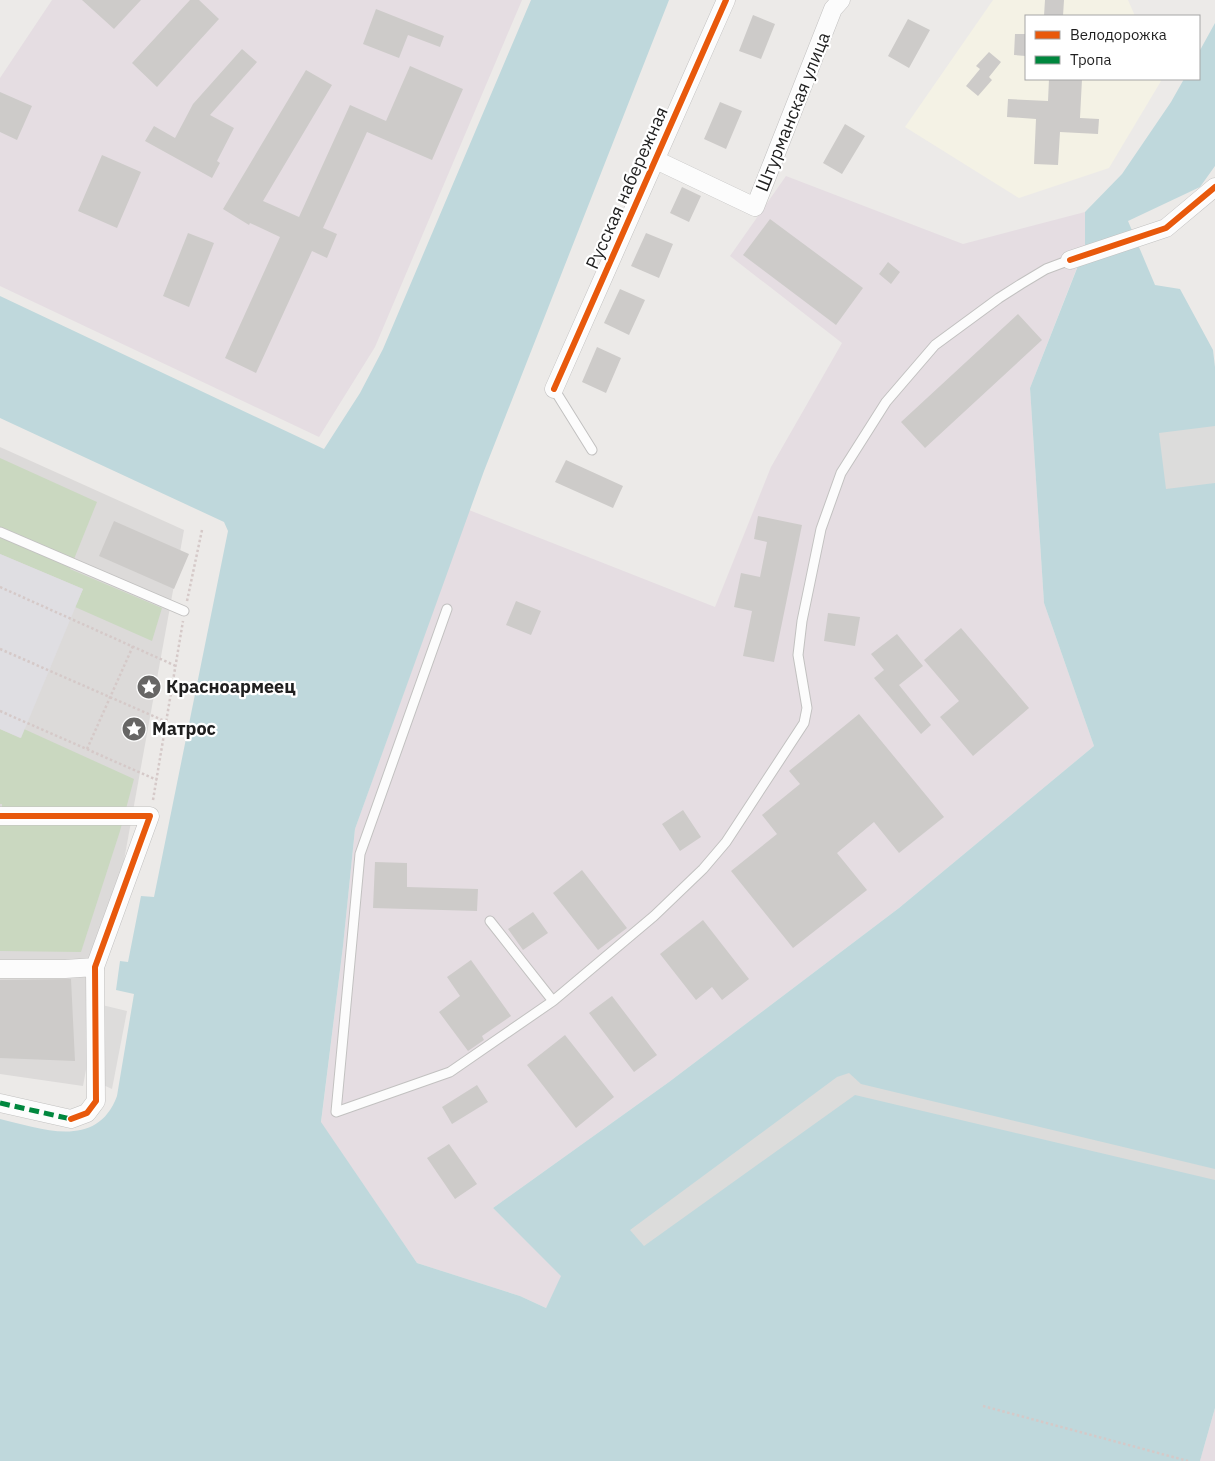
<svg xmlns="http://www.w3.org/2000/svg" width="1215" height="1461" font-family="'IBM Plex Sans',sans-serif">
<rect width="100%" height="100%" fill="#eceae8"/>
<path fill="#dcdad9" d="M 0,447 L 184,530 L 83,1086 L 0,1074 Z"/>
<path fill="#e5dde2" d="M 52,0 L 522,0 L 375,347 L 319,437 L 0,286 L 0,78 Z
M 786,176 L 963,244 L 1085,212 L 1085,247 L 1030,388 L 1044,603 L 1094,746 L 899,908 L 669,1082 L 493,1208 L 562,1276 L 546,1308 L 520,1296 L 417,1263 L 321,1123 L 343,946 L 355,829 L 469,510 L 715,607 L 771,467 L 842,343 L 730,256 Z
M 1215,1408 L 1215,1461 L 1200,1461 Z"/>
<path fill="#f4f2e5" d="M 993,0 L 1128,0 L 1135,16 L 1026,16 L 1026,79 L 1160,79 L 1161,81 L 1109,168 L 1019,198 L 905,127 Z"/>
<path fill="#cad8c0" d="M 0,458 L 97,502 L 70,569 L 162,608 L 152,641 L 75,607 L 83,589 L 0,554 Z
M 0,729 L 20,738 L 24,729 L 134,779 L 120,831 L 81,952 L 0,951 L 0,824 L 2,824 L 2,804 L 0,804 Z"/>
<path fill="#dddcdb" d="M 102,1005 L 127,1011 L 112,1089 L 99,1083 Z"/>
<path fill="#dfdee2" d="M 0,554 L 83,589 L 21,738 L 0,729 Z"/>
<path fill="#bfd8dc" d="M 531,0 L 669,0 L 484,471 L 355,829 L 343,946 L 321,1122 L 417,1263 L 520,1296 L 546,1308 L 561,1276 L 493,1208 L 669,1082 L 899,908 L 1094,746 L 1044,603 L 1030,388 L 1085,248 L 1085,212 L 1122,174 L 1171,102 L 1184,79 L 1199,79 L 1199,52 L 1215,23 L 1215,166 L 1200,187 L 1128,221 L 1155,285 L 1180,289 L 1213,350 L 1215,367 L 1215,1408 L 1200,1461 L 0,1461 L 0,1119 C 42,1129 97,1150 117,1096 L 134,994 L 116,990 L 120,961 L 128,962 L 141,896 L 154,897 L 228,531 L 224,522 L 0,418 L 0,296 L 324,449 L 360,393 L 383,349 Z"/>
<path fill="#dcdcdb" d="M 1215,426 L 1215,483 L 1166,489 L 1159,433 Z
M 849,1073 L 861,1084 L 1215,1169 L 1215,1180 L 855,1095 L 644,1246 L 630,1230 L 837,1077 Z"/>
<path fill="#cdcbc9" d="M 82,0 L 141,0 L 114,29 Z
M 190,0 L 199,0 L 219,19 L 157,87 L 132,63 Z
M 1045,0 L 1064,0 L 1063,16 L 1044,16 Z
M 376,9 L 444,36 L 440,47 L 408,35 L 399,58 L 363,44 Z
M 753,15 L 775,24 L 761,59 L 739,51 Z
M 908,19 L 930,30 L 909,68 L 888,56 Z
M 1015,34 L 1026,34 L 1026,56 L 1014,55 Z
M 242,49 L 257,62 L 210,115 L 234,128 L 217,161 L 220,163 L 212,178 L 145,141 L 154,126 L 175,138 L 193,104 Z
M 989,52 L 1001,62 L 989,77 L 992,80 L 978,96 L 966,86 L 980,69 L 976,66 Z
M 410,66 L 463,89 L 432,160 L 367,132 L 323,228 L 337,234 L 327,258 L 312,251 L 256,373 L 225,358 L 280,237 L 250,223 L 249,225 L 223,209 L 306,70 L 332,85 L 263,201 L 299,217 L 350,105 L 386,121 Z
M 1049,79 L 1082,79 L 1080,118 L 1099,119 L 1098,134 L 1060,132 L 1058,165 L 1034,164 L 1036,119 L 1007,117 L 1008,99 L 1048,101 Z
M 0,92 L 32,106 L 17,140 L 0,132 Z
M 720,102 L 742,111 L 726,149 L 704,139 Z
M 845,124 L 865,136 L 842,174 L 823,163 Z
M 102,155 L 141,172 L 117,228 L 78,211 Z
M 682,187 L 701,196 L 689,222 L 670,213 Z
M 770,219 L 863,288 L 836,325 L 743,255 Z
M 188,233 L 214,243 L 189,307 L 163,296 Z
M 646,233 L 673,244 L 659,278 L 631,266 Z
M 888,262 L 900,272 L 891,284 L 879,274 Z
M 620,289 L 645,300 L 629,335 L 604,323 Z
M 1018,314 L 1042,340 L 925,448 L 901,422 Z
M 597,347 L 621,358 L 606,393 L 582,382 Z
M 566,460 L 623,486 L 613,508 L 555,482 Z
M 758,516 L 802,525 L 774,662 L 743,656 L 752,611 L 734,607 L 741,573 L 760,577 L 767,542 L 754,539 Z
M 114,521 L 189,554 L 174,589 L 99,556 Z
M 516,601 L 541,611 L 531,635 L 506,625 Z
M 828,613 L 860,617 L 855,646 L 824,641 Z
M 961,628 L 1029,708 L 973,756 L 940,717 L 959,701 L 924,660 Z
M 897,634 L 923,666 L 899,685 L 931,725 L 921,734 L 874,678 L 884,670 L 871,654 Z
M 859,714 L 944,817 L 899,853 L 874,822 L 837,853 L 867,890 L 793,948 L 731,871 L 777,834 L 762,815 L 800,784 L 789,771 Z
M 683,810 L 701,837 L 680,851 L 662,824 Z
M 375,862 L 407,863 L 407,887 L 478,889 L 477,911 L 373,908 Z
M 582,870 L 627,928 L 598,950 L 553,893 Z
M 533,912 L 548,933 L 523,950 L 508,929 Z
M 703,920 L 749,979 L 722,1000 L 712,987 L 696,1000 L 660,954 Z
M 471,960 L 511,1016 L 482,1036 L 484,1040 L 468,1051 L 439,1012 L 460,996 L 447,977 Z
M 71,979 L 75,1061 L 0,1058 L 0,980 Z
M 612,996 L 657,1055 L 634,1072 L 589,1013 Z
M 565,1035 L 614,1097 L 576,1128 L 527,1065 Z
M 477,1085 L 488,1102 L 452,1124 L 442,1107 Z
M 449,1144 L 477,1184 L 455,1199 L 427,1158 Z"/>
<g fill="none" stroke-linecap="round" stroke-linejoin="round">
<defs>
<path id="lane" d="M 554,389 L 592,450
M 0,532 L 184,611
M 447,609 L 360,854 L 336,1112 L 450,1072 L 553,1001
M 490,921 L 553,1001 L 654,916 L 703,869 L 726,842 L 804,723 L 807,708 L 798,655 L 802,621 L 821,529 L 841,473 L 886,402 L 935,345 L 999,298 L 1021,284 L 1046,269 L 1070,260"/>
<path id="street" d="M 656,160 L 755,207 L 833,9 L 841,0
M 1070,260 L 1166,228 L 1215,187
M 554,389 L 726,0
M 0,816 L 150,816 L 95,967 L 96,1101 L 87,1113 L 71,1119 L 0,1103
M 0,969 L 65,969 L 95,967"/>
</defs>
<use href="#lane" stroke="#c2c1c0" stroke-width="11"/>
<use href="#street" stroke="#c2c1c0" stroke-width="19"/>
<path stroke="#d5c9c8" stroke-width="2.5" stroke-dasharray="2.5 2.5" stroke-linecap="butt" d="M 0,587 L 176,666
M 187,601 L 202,530
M 0,649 L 167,722
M 0,711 L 157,780
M 87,749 L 133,646
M 153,800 L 183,621
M 983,1406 L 1188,1461"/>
<use href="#lane" stroke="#fcfcfc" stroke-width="9"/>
<use href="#street" stroke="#fcfcfc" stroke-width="18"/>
<path stroke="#00873e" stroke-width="5" stroke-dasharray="10 5" stroke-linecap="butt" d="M 0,1103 L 71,1119"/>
<defs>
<path id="cycleway" d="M 1070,260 L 1166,228 L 1215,187
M 554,389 L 726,0
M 0,816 L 150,816 L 95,967 L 96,1101 L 87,1113 L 71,1119"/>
</defs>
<use href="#cycleway" stroke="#fff" stroke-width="9"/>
<use href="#cycleway" stroke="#e8590c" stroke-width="6"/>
</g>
<defs>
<symbol id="sight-disc" viewBox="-11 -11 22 22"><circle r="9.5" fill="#676665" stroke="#fff"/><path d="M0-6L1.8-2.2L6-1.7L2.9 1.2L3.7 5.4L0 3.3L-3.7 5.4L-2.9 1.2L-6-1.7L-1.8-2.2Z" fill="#fff"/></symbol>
</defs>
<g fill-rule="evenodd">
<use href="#sight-disc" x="135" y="673" width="28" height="28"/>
<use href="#sight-disc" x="120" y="715" width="28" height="28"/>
</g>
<g text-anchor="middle" stroke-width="4.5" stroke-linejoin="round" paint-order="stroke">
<g font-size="18" fill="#1f1f1f" stroke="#fff">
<text transform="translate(793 112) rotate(-68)" y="6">Штурманская улица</text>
<text transform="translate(627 188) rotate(-66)" y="6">Русская набережная</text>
</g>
<g font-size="18" font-weight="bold" fill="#1f1f1f" stroke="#fff" text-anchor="start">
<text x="166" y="693">Красноармеец</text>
<text x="152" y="735">Матрос</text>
</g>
</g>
<rect x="1025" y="15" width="175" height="65" fill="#ffffff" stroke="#a5a5a5"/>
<rect x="1035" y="31" width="25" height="8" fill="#e8590c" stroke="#a5a5a5"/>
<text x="1070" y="40" font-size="15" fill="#1f1f1f">Велодорожка</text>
<rect x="1035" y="56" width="25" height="8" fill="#00873e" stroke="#a5a5a5"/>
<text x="1070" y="65" font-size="15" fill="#1f1f1f">Тропа</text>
</svg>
